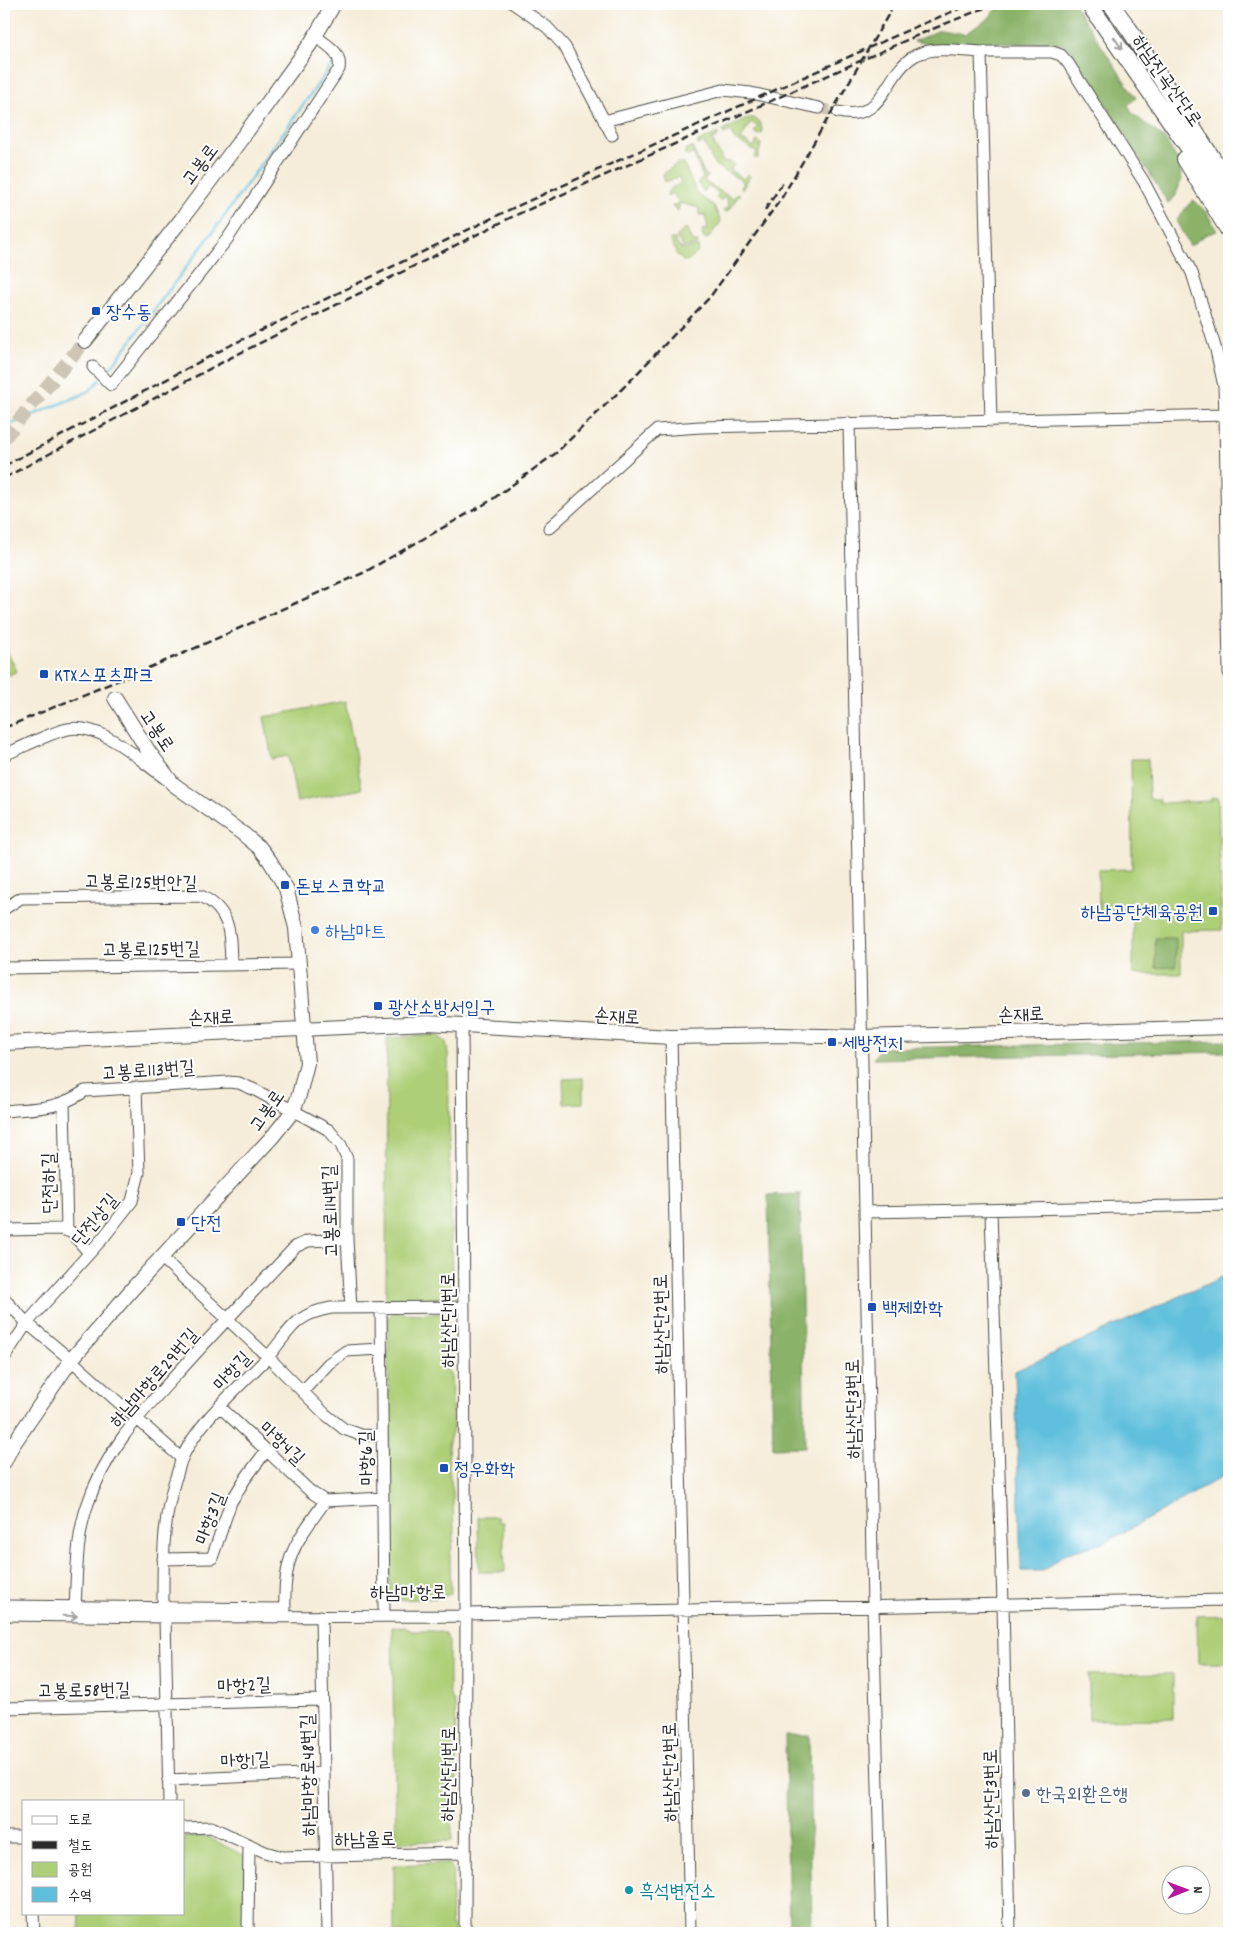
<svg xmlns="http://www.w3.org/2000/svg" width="1233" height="1937" font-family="Dekko,'Poor Story',sans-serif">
<rect width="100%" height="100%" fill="#fff"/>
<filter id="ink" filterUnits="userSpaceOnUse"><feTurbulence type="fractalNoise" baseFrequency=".02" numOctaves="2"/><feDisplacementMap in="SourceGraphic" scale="10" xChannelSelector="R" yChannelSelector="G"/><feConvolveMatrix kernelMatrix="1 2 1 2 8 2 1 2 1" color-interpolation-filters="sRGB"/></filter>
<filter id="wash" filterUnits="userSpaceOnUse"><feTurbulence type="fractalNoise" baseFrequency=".0096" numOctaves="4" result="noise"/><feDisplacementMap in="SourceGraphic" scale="20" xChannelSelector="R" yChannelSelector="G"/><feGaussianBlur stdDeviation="1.12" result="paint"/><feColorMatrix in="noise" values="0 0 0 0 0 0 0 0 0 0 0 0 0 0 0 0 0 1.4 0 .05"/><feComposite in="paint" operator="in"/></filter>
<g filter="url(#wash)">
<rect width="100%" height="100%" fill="#f5edd9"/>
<path fill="#aecf77" stroke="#6c7d51" d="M 749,118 L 753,118 L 760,122 L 763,133 L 758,135 L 754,132 L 758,127 L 751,122 L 741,139 L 754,147 L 757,141 L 761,144 L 758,158 L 754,158 L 757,152 L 734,139 L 730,131 L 724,134 L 723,133 L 724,130 Z
M 718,133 L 718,137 L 712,140 L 724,163 L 729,161 L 734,165 L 730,170 L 744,179 L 747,174 L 750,176 L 743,188 L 741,188 L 744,182 L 715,165 L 704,143 L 698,145 L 698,142 Z
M 692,147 L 704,173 L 708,176 L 704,181 L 733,199 L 737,193 L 740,194 L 727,212 L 724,212 L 723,210 L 729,207 L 725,197 L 719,201 L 716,198 L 719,193 L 707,186 L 704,192 L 703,191 L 698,182 L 703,177 L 693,153 L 688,156 L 685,154 L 685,150 Z
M 678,163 L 684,164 L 697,194 L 714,206 L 721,222 L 707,239 L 703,238 L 702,230 L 708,229 L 705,215 L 699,215 L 699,208 L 680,203 L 678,211 L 672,206 L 679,203 L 673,193 L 667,196 C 667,188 675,187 681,183 L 679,177 L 665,182 L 663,174 Z
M 686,228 L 692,242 L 698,242 L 698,244 L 684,248 L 676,237 Z
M 670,239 L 675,239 L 678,246 L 684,250 L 698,246 L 698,252 L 690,260 L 683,261 L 677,255 Z
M 4,644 L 17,671 L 4,678 Z
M 345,701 L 362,789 L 297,802 L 288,756 L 272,759 L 264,717 Z
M 1131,759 L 1148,759 L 1149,799 L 1160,799 L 1160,803 L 1211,801 L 1211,798 L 1218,797 L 1222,930 L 1181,931 L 1181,974 L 1133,974 L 1133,912 L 1099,912 L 1098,870 L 1132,869 Z
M 436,1035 L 446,1042 L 448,1054 L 452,1284 L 450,1295 L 446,1298 L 386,1299 L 387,1038 Z
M 583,1078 L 583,1103 L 564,1104 L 563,1079 Z
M 393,1313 L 443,1314 L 448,1319 L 447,1370 L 451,1375 L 453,1428 L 448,1446 L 449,1471 L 453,1492 L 454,1538 L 450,1555 L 451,1594 L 436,1598 L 397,1600 L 390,1595 L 388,1317 Z
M 478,1517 L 498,1517 L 498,1522 L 503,1522 L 505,1572 L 479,1572 Z
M 1229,1615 L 1229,1663 L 1198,1663 L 1197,1616 Z
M 392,1626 L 405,1627 L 412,1631 L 433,1631 L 445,1633 L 449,1642 L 449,1693 L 455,1704 L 457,1787 L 451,1797 L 452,1841 L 396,1842 Z
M 1173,1674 L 1173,1719 L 1089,1720 L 1089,1675 Z
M 206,1836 L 245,1856 L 245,1933 L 79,1933 L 80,1913 L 184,1913 L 184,1837 Z
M 447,1863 L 453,1869 L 451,1922 L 456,1933 L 394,1933 L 394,1865 Z"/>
<path fill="#8ab268" stroke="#5a6e4a" d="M 1010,4 L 1074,4 L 1136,98 L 1128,105 L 1132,113 L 1165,139 L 1178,161 L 1182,179 L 1175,197 L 1168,203 L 1069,47 L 1060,44 L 970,43 L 932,45 L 914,41 L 940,30 L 965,34 L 989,18 L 994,11 Z
M 1194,200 L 1207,213 L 1217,231 L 1205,235 L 1190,246 L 1176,221 C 1183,214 1185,206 1194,200 Z
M 1155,938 L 1176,938 L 1176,967 L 1156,968 Z
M 1229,1041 L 1229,1052 L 873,1059 L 880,1048 Z
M 800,1194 L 805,1447 L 773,1448 L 768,1195 Z
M 785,1735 L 809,1735 L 812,1933 L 789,1933 Z"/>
<path fill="#5ebfdc" stroke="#447584" d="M 1229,1274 L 1229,1473 L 1107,1542 L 1064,1554 L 1043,1571 L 1021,1571 L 1015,1371 Z"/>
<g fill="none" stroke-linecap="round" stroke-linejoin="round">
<path stroke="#5ebfdc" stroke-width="2.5" d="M 106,374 L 218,225 L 333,63
M 4,427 L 81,395 L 90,390 L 100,380"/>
</g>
</g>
<g filter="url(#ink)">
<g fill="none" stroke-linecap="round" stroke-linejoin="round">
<path stroke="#cdc6b6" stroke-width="11" stroke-dasharray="11 5.5" stroke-linecap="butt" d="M 819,108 L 838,112"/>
<path stroke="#cdc6b6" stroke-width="14" stroke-dasharray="14 7" stroke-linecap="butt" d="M 4,438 L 85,341"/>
<defs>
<path id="minor" d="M 514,4 L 547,27 L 565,47 L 612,135
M 838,112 C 886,123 883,73 916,55 C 935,46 961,51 981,52
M 604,121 L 723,90 L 751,93 L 819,108
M 93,367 L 111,385 L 228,238 L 339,69 C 342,52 328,46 315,36
M 991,421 L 981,52 L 1052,52 L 1061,55 L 1068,63 L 1144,182 L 1192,273 L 1216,350 L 1224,386 L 1225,415 L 1229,673
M 849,423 L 873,1606 L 882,1933
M 549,528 L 657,430 L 701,427 L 1225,415
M 4,755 C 21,748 51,732 68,729 C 103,723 139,760 166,779
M 4,909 L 21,898 L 201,896 C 232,911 230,935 231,965
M 4,968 L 299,964
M 462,1026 L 466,1614 L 465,1933
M 671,1037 L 690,1933
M 64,1103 L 67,1231
M 4,1111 C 36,1108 57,1110 85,1091 L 228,1082 L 239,1083 L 255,1090 L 329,1130 L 341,1145 L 347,1159 L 347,1239 L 351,1308
M 991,1211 L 1003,1604 L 1010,1933
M 866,1212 L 1229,1205
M 4,1230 L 61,1229 L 71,1232 L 89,1253
M 162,1258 L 268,1357 L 325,1414 L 344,1429 L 361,1435 L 382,1436
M 4,1297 L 6,1301 L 27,1323 L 71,1360 L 182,1459
M 381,1308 L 384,1609
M 4,1358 L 27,1323 L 103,1238 L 132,1201 L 139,1173 L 136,1087
M 303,1391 L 329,1363 L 346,1351 L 380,1349
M 220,1407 L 311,1492 L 325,1501 L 383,1498
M 4,1440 L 12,1446
M 163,1559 L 212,1558 L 231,1502 L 245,1479 L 266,1451
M 4,1606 L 282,1609
M 75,1607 C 77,1574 76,1541 86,1509 C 105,1448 145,1409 186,1364 C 222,1324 259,1286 295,1247 L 308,1241 L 347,1239
M 163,1608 C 163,1564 162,1522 175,1480 C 178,1473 179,1465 182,1458 C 200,1420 236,1390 265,1360 C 290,1333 291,1315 331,1308 L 464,1307
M 285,1609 C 283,1555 296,1543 325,1501
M 4,1615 L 165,1617 L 461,1616 L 466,1614 L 1229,1600
M 321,1616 L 327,1933
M 165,1617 L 169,1801
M 4,1708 L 322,1700
M 168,1780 L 324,1773
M 184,1828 L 211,1827 L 265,1852 L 282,1857 L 464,1853
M 4,1837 L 24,1837
M 33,1913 L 34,1933
M 248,1933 L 249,1844"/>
<path id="major" d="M 85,341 L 181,220 L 256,119 L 311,43 L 334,4
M 4,1043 L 428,1023 L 671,1037 L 780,1035 L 861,1037 L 1229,1027
M 4,1462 L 12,1446 L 71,1360 L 134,1287 L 273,1136 L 293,1111 L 299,1095 L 307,1063 L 296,928 L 286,888 L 270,861 L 260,848 L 242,833 L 173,784 L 149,752 L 115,698
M 163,1608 L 165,1617"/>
<path id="highway" d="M 1089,4 L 1229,206
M 1111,4 L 1129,29 L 1229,184
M 1185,159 L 1229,231"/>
</defs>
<use href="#minor" stroke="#494845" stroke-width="13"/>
<use href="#major" stroke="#494845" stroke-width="16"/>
<use href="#highway" stroke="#494845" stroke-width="18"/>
<use href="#minor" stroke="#fff" stroke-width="11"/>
<use href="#major" stroke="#fff" stroke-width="14"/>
<use href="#highway" stroke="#fff" stroke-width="16"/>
<path stroke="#2b2b2b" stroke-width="2.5" stroke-dasharray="8 4" stroke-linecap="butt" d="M 765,210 L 784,181
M 4,466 L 233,344 L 513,208 L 915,27 L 971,4
M 4,478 L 234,356 L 514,216 L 918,35 L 994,4
M 4,728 L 184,653 L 363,573 L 490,501 L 556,453 L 627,384 L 710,297 L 781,199 L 891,10"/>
</g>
<defs><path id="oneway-shaft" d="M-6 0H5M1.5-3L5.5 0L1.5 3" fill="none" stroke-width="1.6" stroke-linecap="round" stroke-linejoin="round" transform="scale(1.25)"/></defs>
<g stroke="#a0a0a0">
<use href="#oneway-shaft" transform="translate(1118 43) rotate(55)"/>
<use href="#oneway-shaft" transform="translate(70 1616) rotate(1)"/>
</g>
</g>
<g fill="#1a4fb4" stroke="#fff" stroke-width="2">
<rect x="91" y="306" width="10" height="10" rx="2.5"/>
<rect x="39" y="669" width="10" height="10" rx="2.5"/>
<rect x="280" y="880" width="10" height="10" rx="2.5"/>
<rect x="1208" y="906" width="10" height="10" rx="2.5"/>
<rect x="373" y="1001" width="10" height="10" rx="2.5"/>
<rect x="827" y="1037" width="10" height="10" rx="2.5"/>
<rect x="176" y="1217" width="10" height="10" rx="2.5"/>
<rect x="867" y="1302" width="10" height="10" rx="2.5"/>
<rect x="439" y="1463" width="10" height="10" rx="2.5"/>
</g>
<circle fill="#3f7fe0" stroke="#fff" stroke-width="2" cx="315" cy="930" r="5"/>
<circle fill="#5c6f8a" stroke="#fff" stroke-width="2" cx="1026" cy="1793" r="5"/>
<circle fill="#0f9aa8" stroke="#fff" stroke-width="2" cx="629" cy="1890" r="5"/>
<g text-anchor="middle" stroke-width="4" stroke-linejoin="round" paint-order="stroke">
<g font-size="19" fill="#2b2b2b" stroke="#fff">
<text transform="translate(1168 80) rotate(55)" y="7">하남진곡산단로</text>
<text transform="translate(199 164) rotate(-53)" y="7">고봉로</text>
<text transform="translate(158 730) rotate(56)" y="7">고봉로</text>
<text transform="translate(141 881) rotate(1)" y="7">고봉로125번안길</text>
<text transform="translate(151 948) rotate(-1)" y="7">고봉로125번길</text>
<text transform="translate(1021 1013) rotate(-2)" y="7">손재로</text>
<text transform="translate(617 1015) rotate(3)" y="7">손재로</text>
<text transform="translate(211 1016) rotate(-2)" y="7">손재로</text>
<text transform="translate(148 1069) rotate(-4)" y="7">고봉로113번길</text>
<text transform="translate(266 1110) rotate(-55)" y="7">고봉로</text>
<text transform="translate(48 1183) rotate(-91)" y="7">단전하길</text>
<text transform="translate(329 1211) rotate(-92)" y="7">고봉로114번길</text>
<text transform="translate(94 1219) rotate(-51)" y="7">단전상길</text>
<text transform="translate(447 1320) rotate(-90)" y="7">하남산단1번로</text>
<text transform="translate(660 1324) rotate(-91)" y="7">하남산단2번로</text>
<text transform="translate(231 1370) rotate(-47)" y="7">마항길</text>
<text transform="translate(153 1377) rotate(-49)" y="7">하남마항로29번길</text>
<text transform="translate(852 1409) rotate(-91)" y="7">하남산단3번로</text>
<text transform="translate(283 1442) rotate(43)" y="7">마항4길</text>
<text transform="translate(365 1458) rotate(-91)" y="7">마항6길</text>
<text transform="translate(209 1518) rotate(-69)" y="7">마항3길</text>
<text x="408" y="1598">하남마항로</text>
<text transform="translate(244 1684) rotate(-2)" y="7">마항2길</text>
<text transform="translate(84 1689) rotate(-1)" y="7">고봉로58번길</text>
<text transform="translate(245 1759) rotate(-3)" y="7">마항1길</text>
<text transform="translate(669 1772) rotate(-91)" y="7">하남산단2번로</text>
<text transform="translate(447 1774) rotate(-89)" y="7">하남산단1번로</text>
<text transform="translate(307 1775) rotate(-91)" y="7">하남마항로48번길</text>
<text transform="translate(990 1799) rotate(-91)" y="7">하남산단3번로</text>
<text transform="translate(365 1838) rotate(-1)" y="7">하남울로</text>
</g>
<g font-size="19" fill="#164399" stroke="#fff" text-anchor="start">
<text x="106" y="318">장수동</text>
<text x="54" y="681">KTX스포츠파크</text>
<text x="295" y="892">돈보스코학교</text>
<text x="1203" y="918" text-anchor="end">하남공단체육공원</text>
<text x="388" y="1013">광산소방서입구</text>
<text x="842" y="1049">세방전지</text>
<text x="191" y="1229">단전</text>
<text x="882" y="1314">백제화학</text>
<text x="454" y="1475">정우화학</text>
</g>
<g font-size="19" fill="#366cbe" stroke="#fff" text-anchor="start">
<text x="325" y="937">하남마트</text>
</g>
<g font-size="19" fill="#4e5e75" stroke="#fff" text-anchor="start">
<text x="1036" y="1800">한국외환은행</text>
</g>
<g font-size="19" fill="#0d838f" stroke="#fff" text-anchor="start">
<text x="639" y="1897">흑석변전소</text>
</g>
</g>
<rect width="1233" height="1937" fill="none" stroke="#fff" stroke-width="20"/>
<rect x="22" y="1800" width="162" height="115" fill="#ffffff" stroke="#aaaaaa"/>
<rect x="32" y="1816" width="25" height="8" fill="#ffffff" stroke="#aaaaaa"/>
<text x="68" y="1824" font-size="15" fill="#2b2b2b">도로</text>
<rect x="32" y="1841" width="25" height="8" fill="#2b2b2b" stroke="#aaaaaa"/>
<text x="68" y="1850" font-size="15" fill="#2b2b2b">철도</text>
<rect x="32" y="1862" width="25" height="15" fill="#aecf77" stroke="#aaaaaa"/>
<text x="68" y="1874" font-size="15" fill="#2b2b2b">공원</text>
<rect x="32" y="1887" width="25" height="15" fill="#5ebfdc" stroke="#aaaaaa"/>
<text x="68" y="1900" font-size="15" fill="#2b2b2b">수역</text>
<g transform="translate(1186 1890) rotate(89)"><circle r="24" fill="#ffffff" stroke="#aaaaaa"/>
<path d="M0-4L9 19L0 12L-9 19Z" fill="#b5179e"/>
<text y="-8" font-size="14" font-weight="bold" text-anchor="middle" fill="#2b2b2b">N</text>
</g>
</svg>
